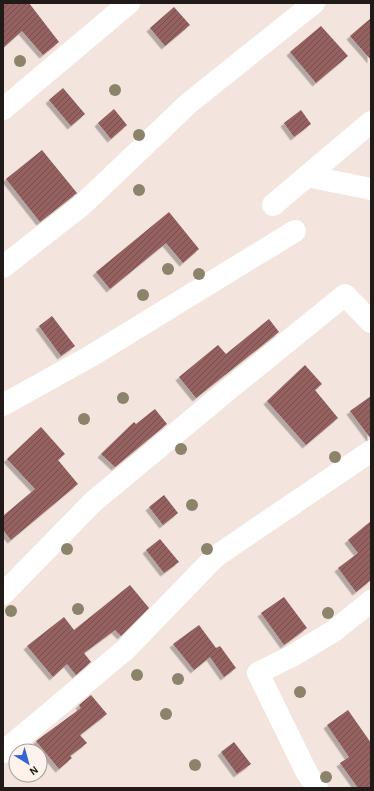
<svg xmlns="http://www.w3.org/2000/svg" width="374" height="791" font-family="'Alegreya Sans',sans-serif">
<defs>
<pattern id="building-hatch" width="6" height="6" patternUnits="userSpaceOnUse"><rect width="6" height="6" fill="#946161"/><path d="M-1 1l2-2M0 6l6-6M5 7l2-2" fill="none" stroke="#784f4f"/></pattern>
<filter id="shadow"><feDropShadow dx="-3.5" dy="3.5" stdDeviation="0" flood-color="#0004"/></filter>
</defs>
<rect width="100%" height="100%" fill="#f3e4dd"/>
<path fill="url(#building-hatch)" filter="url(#shadow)" d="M 3,3 L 29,3 L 59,42 L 43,55 L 22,31 L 3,48 Z
M 174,7 L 190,25 L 165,46 L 150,28 Z
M 371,18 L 371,60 L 350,36 Z
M 321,26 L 348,56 L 316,83 L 290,52 Z
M 63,88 L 85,114 L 71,126 L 49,100 Z
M 114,109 L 127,125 L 111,139 L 98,123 Z
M 301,110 L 311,124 L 294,137 L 284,123 Z
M 42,150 L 77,193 L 40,222 L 6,179 Z
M 169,212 L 199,249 L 183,263 L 166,243 L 110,289 L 96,272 Z
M 52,316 L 75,346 L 61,356 L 39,326 Z
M 269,319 L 279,332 L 196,398 L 179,377 L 218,345 L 226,354 Z
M 305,365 L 322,384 L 315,390 L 338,418 L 306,445 L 267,401 Z
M 371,396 L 371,439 L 350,411 Z
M 155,409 L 167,424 L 115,467 L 101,454 L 134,422 L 136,424 Z
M 41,427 L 65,454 L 58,460 L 78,484 L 11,540 L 3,530 L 3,516 L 35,489 L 7,459 Z
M 164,495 L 178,513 L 163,525 L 149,507 Z
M 371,521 L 371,580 L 356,592 L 338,568 L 358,553 L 348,540 Z
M 160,539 L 179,562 L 164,573 L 146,550 Z
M 130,585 L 149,608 L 121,636 L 115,630 L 84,653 L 91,662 L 76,675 L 67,664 L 53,677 L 27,646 L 64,617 L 74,630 Z
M 284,597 L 307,628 L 284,645 L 261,613 Z
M 199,625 L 216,648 L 220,646 L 236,668 L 224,677 L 210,657 L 194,670 L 173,644 Z
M 91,695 L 107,714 L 80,735 L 87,743 L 70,756 L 72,758 L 59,769 L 36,741 L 81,708 L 79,705 Z
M 348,710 L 371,743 L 371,788 L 358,788 L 340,763 L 349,757 L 327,725 Z
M 234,742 L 251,764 L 237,774 L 221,752 Z"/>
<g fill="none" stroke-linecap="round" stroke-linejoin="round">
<path stroke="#fff" stroke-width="22" d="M 3,109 L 129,3
M 307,176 L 371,189
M 273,205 L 371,122
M 3,267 L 82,205 L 189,103 L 314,3
M 3,405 L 91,356 L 295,231
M 3,594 L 93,502 L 229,389 L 345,295 L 371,322
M 3,752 L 126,649 L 215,557 L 371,451
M 317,788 L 307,773 L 258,673 L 292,656 L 334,631 L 371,601"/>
</g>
<g fill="#8b836a">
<circle cx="20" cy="61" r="6"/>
<circle cx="115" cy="90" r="6"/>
<circle cx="139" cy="135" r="6"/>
<circle cx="139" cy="190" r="6"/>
<circle cx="168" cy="269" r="6"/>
<circle cx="199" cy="274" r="6"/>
<circle cx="143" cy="295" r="6"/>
<circle cx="123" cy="398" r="6"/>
<circle cx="84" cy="419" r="6"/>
<circle cx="181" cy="449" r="6"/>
<circle cx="335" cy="457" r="6"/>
<circle cx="192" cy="505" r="6"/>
<circle cx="67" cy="549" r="6"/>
<circle cx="207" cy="549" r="6"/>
<circle cx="78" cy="609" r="6"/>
<circle cx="11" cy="611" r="6"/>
<circle cx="328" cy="613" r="6"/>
<circle cx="137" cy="675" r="6"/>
<circle cx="178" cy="679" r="6"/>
<circle cx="300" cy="692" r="6"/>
<circle cx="166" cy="714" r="6"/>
<circle cx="195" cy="765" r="6"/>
<circle cx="326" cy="777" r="6"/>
</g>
<rect width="374" height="791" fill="none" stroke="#201b18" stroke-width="8"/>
<g transform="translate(28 763) rotate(143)"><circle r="19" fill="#fef2ec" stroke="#a59c97"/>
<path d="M0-3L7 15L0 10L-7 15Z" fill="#3365d4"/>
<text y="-6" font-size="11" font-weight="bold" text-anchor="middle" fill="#201b18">N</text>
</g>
</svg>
